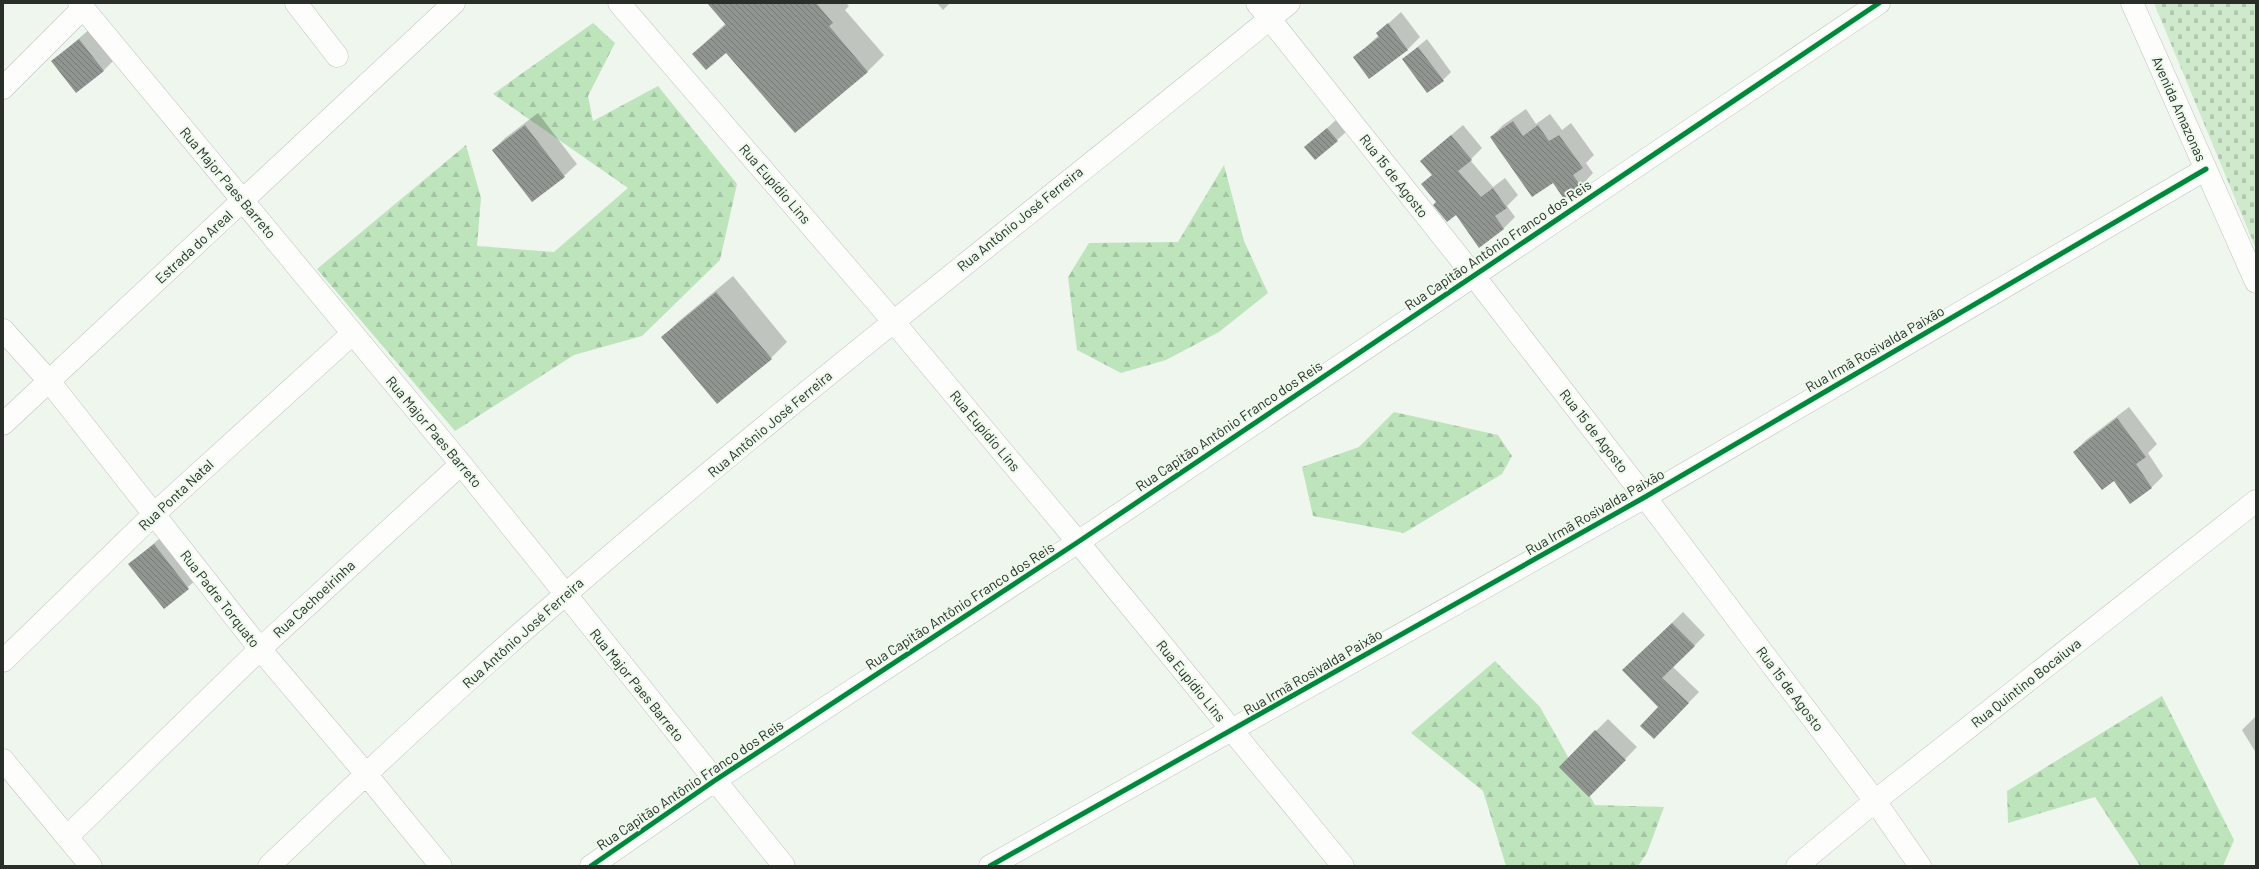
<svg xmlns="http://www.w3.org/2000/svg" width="2259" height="869" font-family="Barlow,sans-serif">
<defs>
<pattern id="forest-firs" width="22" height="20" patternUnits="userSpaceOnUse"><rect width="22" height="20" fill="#bee4bc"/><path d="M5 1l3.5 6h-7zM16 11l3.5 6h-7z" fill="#a3c4a2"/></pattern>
<pattern id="cemetery-stones" width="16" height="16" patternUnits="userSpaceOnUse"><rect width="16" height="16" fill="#cee9cc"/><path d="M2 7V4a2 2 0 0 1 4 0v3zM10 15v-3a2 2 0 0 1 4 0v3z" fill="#b1c8af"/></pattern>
<pattern id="building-back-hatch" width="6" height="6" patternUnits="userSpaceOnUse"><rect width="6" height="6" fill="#909590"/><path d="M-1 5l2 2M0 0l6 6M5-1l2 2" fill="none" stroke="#767a76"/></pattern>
</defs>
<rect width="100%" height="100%" fill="#eff6ee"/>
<path fill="url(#forest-firs)" d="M 593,23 L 615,43 L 588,96 L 593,121 L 658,86 L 737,184 L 720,260 L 642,336 L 574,355 L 455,431 L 317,269 L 466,145 L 481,198 L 477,246 L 554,252 L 628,188 L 493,94 Z
M 1224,165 L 1244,241 L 1268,293 L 1219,332 L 1166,360 L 1121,373 L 1077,350 L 1068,277 L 1089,243 L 1178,242 Z
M 1394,412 L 1498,435 L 1512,456 L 1502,474 L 1404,533 L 1313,516 L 1302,467 L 1359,447 Z
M 1495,661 L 1540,707 L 1595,805 L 1664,807 L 1647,853 L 1638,866 L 1506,866 L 1483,791 L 1411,733 Z
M 2162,696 L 2234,840 L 2223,866 L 2140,866 L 2095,797 L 2008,823 L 2007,791 Z"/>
<path fill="url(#cemetery-stones)" d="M 2154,3 L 2256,3 L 2256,249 Z"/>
<path fill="#0003" d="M 708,3 L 846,3 L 849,6 L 845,10 L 884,55 L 868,71 L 795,132 L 726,51 L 693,54 L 726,23 Z
M 937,3 L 950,3 L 943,10 Z
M 1401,12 L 1420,37 L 1408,49 L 1370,78 L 1354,58 L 1379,35 L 1378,33 Z
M 92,27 L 116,58 L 103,71 L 53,61 Z
M 1427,39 L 1451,72 L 1443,80 L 1403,59 Z
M 1526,109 L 1536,124 L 1550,114 L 1562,130 L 1571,123 L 1594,155 L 1586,163 L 1593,173 L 1581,186 L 1564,197 L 1553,181 L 1491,137 L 1503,125 Z
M 538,113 L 577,164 L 564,176 L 493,150 L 505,138 Z
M 1336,120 L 1346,132 L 1316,159 L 1306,147 Z
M 1463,125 L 1482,148 L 1470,160 L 1493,187 L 1505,178 L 1518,195 L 1507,206 L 1515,217 L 1504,228 L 1479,246 L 1456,213 L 1437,202 L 1433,174 L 1421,161 Z
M 733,276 L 787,342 L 771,358 L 663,337 L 679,321 Z
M 2129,407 L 2157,444 L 2148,453 L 2163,476 L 2152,487 L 2130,502 L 2114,480 L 2074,452 L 2086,440 Z
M 167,532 L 201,576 L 164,607 L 130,564 Z
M 1683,612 L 1705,635 L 1673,667 L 1699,692 L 1665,727 L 1659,707 L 1635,659 Z
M 2256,716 L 2256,753 L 2242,730 Z
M 1608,719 L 1637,747 L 1589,796 L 1560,767 Z"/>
<path fill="url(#building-back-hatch)" d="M 707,3 L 816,3 L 833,23 L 829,26 L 868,72 L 795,133 L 726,53 L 706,70 L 692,54 L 726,25 Z
M 1388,23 L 1408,50 L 1369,79 L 1353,57 L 1379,37 L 1376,33 Z
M 79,39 L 104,71 L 76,93 L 51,61 Z
M 1418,47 L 1444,81 L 1427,93 L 1402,59 Z
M 1513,121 L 1523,136 L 1538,125 L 1549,141 L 1559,135 L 1583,168 L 1573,175 L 1581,186 L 1564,199 L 1553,183 L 1532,197 L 1490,137 Z
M 525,125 L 565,177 L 532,202 L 492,150 Z
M 1327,128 L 1338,141 L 1315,160 L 1304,147 Z
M 1451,135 L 1472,160 L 1458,171 L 1481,197 L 1493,188 L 1507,208 L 1495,216 L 1504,229 L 1479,248 L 1456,215 L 1447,222 L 1433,205 L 1436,202 L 1421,184 L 1432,175 L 1420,161 Z
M 716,292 L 772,359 L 717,404 L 661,337 Z
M 2117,418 L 2146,457 L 2136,464 L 2152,488 L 2130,504 L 2114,481 L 2102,490 L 2073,452 Z
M 154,544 L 189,589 L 164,609 L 128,564 Z
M 1672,623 L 1695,646 L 1662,678 L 1689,703 L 1654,739 L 1640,726 L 1658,707 L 1622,670 Z
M 1595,730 L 1626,760 L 1589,797 L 1559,767 Z"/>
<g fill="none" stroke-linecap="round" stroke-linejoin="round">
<defs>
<path id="minor" d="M 79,3 L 461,464 L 784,866
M 296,3 L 337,56
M 619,3 L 893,321 L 1078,542 L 1343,866
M 1257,3 L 1474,276 L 1645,497 L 1875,801 L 1920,866
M 2132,3 L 2256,282
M 3,88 L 83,8
M 3,330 L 49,381 L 260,649 L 366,774 L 441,866
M 3,424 L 454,3
M 3,661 L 153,515 L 352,334
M 3,760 L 91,866
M 67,837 L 260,649 L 461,464
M 269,866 C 366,774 464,681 566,594 C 801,390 1048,201 1289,3
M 591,866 L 714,781 L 1078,542 L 1879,3
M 990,866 L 1645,497 L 2206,169
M 1797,866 L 1875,801 L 2256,501"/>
</defs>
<use href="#minor" stroke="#bdc3bc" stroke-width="23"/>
<use href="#minor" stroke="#fdfefc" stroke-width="22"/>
<defs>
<path id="cycleway" d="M 591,866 L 714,781 L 1078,542 L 1879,3
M 990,866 L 1645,497 L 2206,169"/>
</defs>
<use href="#cycleway" stroke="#ecf9eb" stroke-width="8"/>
<use href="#cycleway" stroke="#00873e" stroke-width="5"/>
</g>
<g text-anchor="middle" stroke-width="4" stroke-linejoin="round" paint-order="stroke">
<g font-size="14" fill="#292e29" stroke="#ecf9eb">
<text transform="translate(2179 109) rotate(66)" y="5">Avenida Amazonas</text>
<text transform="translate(1394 176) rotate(52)" y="5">Rua 15 de Agosto</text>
<text transform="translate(228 183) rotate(50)" y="5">Rua Major Paes Barreto</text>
<text transform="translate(775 184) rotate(49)" y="5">Rua Eupídio Lins</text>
<text transform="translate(1020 219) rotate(-39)" y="5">Rua Antônio José Ferreira</text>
<text transform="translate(1498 245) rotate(-34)" y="5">Rua Capitão Antônio Franco dos Reis</text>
<text transform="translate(194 247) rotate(-43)" y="5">Estrada do Areal</text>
<text transform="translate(1875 349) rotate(-30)" y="5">Rua Irmã Rosivalda Paixão</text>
<text transform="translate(770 424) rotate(-40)" y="5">Rua Antônio José Ferreira</text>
<text transform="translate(1229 426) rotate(-34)" y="5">Rua Capitão Antônio Franco dos Reis</text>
<text transform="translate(985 431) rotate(50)" y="5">Rua Eupídio Lins</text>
<text transform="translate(1594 431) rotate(52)" y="5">Rua 15 de Agosto</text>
<text transform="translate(434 432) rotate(50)" y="5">Rua Major Paes Barreto</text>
<text transform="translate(176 495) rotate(-43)" y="5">Rua Ponta Natal</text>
<text transform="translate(1595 512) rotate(-30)" y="5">Rua Irmã Rosivalda Paixão</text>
<text transform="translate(220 599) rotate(52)" y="5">Rua Padre Torquato</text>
<text transform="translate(314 599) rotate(-43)" y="5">Rua Cachoeirinha</text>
<text transform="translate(960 606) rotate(-33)" y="5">Rua Capitão Antônio Franco dos Reis</text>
<text transform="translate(523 633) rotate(-42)" y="5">Rua Antônio José Ferreira</text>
<text transform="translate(1313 672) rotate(-30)" y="5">Rua Irmã Rosivalda Paixão</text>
<text transform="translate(1191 681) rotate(51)" y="5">Rua Eupídio Lins</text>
<text transform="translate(2026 683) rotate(-38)" y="5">Rua Quintino Bocaiuva</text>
<text transform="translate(637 685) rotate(51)" y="5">Rua Major Paes Barreto</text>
<text transform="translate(1790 689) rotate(53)" y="5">Rua 15 de Agosto</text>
<text transform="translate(690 785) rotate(-34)" y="5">Rua Capitão Antônio Franco dos Reis</text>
</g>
</g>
<rect width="2259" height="869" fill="none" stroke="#292e29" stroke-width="8"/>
</svg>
